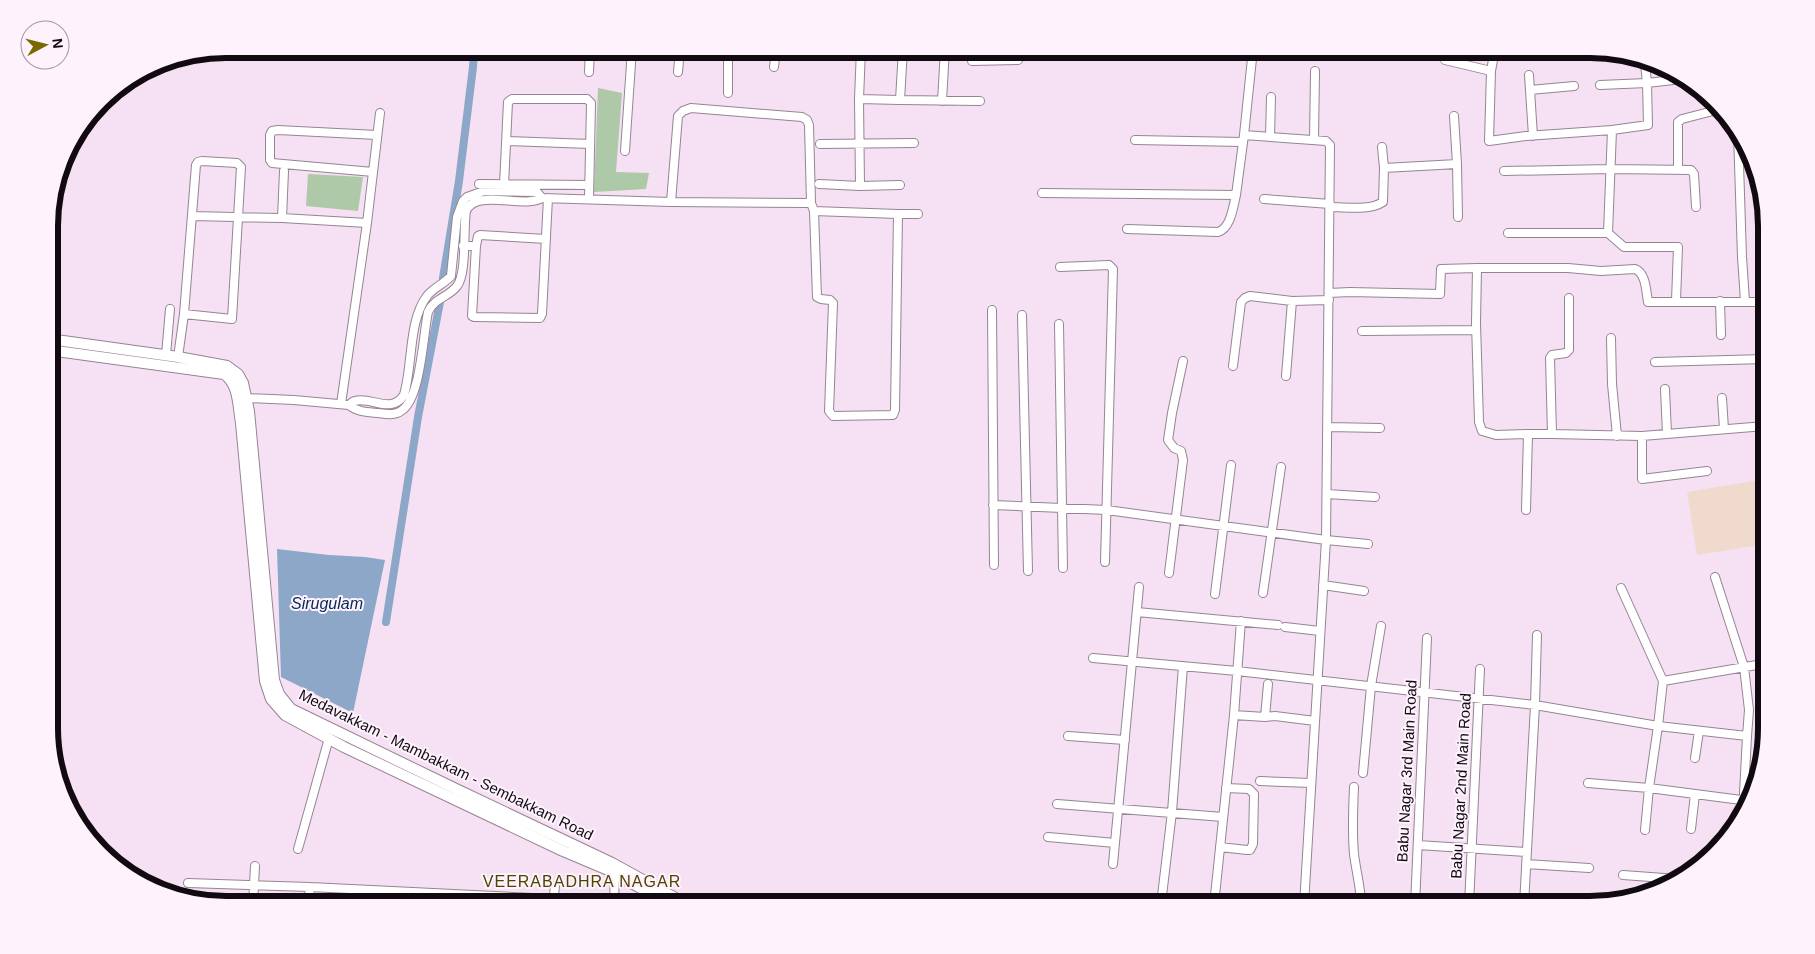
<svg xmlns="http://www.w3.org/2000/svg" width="1815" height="954" font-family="Helvetica,sans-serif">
<rect width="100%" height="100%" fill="#f5e1f3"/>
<path fill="#f0dacd" d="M 1766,479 L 1766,544 L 1697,555 L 1687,492 Z"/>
<path fill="#adc9a7" d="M 598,88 L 622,93 L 616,172 L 649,173 L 646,189 L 594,192 Z
M 308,174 L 363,177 L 358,211 L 306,206 Z"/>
<path fill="#8da7c8" d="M 277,549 L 329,555 L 365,557 L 385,560 L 353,713 L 281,677 Z"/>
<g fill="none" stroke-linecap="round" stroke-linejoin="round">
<path stroke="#8da7c8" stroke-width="8" d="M 443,278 L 459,181 L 473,67 L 474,49
M 386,622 L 418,417 L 440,302"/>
<defs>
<path id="minor" d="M 861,49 L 859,99 L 860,186 L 900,185
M 1253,49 L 1244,135 L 1326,141 L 1330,145 L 1326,540 L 1304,905
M 1445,60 L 1491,71 L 1489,141 L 1526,136 L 1612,130 L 1608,233 L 1624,247 L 1678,247 L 1676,301
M 972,61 L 1018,60 L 1018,49
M 774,67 L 776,49
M 1491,71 L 1495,49
M 589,72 L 590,49
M 678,72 L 680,49
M 1529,75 L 1533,136
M 1600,85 L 1647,83 L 1645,64
M 1530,90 L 1574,86
M 728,93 L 728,49
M 859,99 L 900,100 L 903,49
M 900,100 L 980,101
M 942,101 L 945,49
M 1454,116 L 1457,164
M 1612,130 L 1648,125 L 1647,83 L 1673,80 L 1673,71
M 1738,132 L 1742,257 L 1745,301
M 1270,137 L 1271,97
M 1135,140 L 1243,142
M 1314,140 L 1315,71
M 507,141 L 590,144
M 820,144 L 914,143
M 1382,147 L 1384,168
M 625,151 L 632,49
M 1678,170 L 1678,122 L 1682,119 L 1717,110
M 284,171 L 282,218 L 367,223
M 1504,171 L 1611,169 L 1691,170 L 1694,174 L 1696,207
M 373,172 L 272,163 L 270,160 L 270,135 L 272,131 L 278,130 L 377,135
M 479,184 L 589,185
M 819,184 L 860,186
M 504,185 L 508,102 L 512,99 L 587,99 L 591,103 L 589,198
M 1042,193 L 1236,195 L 1244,135
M 1264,199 L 1330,204
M 811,203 L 671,202 L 678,116 L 683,111 L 691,108 L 802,117 L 807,120 L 809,125 L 811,203 L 814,211 L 898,214 L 895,410 L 893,415 L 833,416 L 829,411 L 833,303 L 830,300 L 821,299 L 817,297 L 814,211
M 1330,207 C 1347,207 1369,211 1383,202 L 1384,168 L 1457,164 L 1458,217
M 898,214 L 918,214
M 192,216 L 282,218
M 1127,229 L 1218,232 C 1231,228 1233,207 1236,195
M 1508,233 L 1608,233
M 463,246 L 476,246 L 472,316 L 474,317 L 540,318 L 542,314 L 548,198
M 476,246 L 478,236 L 480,235 L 546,239
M 1060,267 L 1109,265 L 1113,269 L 1105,562
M 1329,293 L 1350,292 L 1440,294 L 1441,269 L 1477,268
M 1569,298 L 1569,350 L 1566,353 L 1552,355 L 1550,358 L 1552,434 L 1642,436 L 1765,426
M 1720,301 L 1721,335
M 992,310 L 994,565
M 1022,315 L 1028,571
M 1059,324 L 1063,568
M 1362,331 L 1476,330
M 1611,338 L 1612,384 L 1617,436
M 166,355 L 170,309
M 178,357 L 184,314 L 196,165 L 198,162 L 202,161 L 237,163 L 241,167 L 232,319 L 184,314
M 1655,362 L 1765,359
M 1233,366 L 1241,302 L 1245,298 L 1250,296 L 1292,301 L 1329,300
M 1286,376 L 1292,301
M 1665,389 L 1667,434
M 246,398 L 294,400 L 349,405 C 357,412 367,412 378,413 C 385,414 394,416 401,411 C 421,399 423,335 428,312 C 434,298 449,297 457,286 C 467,274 463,229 466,211 C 476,188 523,209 542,198 L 671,202
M 1722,398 L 1724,429
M 341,404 L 367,223 L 380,113
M 349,405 C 351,403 353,401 355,401 C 371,396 391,415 404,395 C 413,365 408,321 427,296 C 433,288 444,284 451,276 L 457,217 L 463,201 L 467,197 L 484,191 L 537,192 L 542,198
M 1328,427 L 1380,428
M 1528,434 L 1552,434
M 1642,436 L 1642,479 L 1707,471
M 1327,494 L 1375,497
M 993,505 L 1107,510 L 1326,540 L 1368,544
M 1526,510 L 1528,434 L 1496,435 L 1482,431 L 1479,422 L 1476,323 L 1477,268 L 1568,268 L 1601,271 L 1635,269 C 1646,273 1646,291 1648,302 L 1765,302
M 1169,573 L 1183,460 L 1181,451 L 1174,448 L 1168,440 L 1172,413 L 1183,361
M 1764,576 L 1766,582
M 1715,577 L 1744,667 L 1749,710 L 1747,736
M 1323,585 L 1364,591
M 1621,588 L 1663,681
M 1263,593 L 1281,467
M 1215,594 L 1231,465
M 1137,612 L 1278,625
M 1285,627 L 1320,631
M 1093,658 L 1237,671 L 1535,705 L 1658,726 L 1649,788 L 1749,801
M 1234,715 L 1265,717 L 1268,684
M 1265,717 L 1275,716 L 1315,721
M 1068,736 L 1125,740
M 1695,758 L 1699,731
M 1363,773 L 1371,686 L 1381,626
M 1260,781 L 1311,783
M 1588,783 L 1649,788 L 1645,830
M 1354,787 C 1353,809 1352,832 1354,854 C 1356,871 1361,888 1361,905
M 1057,804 L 1223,817
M 1743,812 L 1747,736 L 1658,726 L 1663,681 L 1757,665 L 1766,661
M 1691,829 L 1695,794
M 1048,837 L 1115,843
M 1418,845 L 1526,852
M 1220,847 L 1247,850 L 1250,850 L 1253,844 L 1254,794 L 1249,789 L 1226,788
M 298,849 L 329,738
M 1113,864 L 1139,587
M 1526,864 L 1589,868
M 1623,875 L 1678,879
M 188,883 L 310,887 L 553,899
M 1162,896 L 1172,812 L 1183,666
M 253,905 L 255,866
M 308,905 L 310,887
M 359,905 L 360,890
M 553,905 L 555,886
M 614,905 L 615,870
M 1214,905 L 1234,715 L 1241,621
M 1415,905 L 1427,638
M 1469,905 L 1480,669
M 1524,905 L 1535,705 L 1537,635"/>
<path id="major" d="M 49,339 L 178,357 L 227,366 L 238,374 L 243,383 L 249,411 L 274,680 L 279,694 L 291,709 L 458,790 L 612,863 L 688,905
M 49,350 L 224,374 C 239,384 238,406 241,423 L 265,681 L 271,699 L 285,715 L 344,747 L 563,851 L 608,870 L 671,905"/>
</defs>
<use href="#minor" stroke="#968494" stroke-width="10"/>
<use href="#major" stroke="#968494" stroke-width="12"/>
<use href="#minor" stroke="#fff" stroke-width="8"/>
<use href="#major" stroke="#fff" stroke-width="10"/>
</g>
<g text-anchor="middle" stroke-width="4" stroke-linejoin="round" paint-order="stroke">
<g font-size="15" fill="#110b11" stroke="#fef2fc">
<text transform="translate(446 765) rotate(26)" y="5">Medavakkam - Mambakkam - Sembakkam Road</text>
<text transform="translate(1407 771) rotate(-87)" y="5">Babu Nagar 3rd Main Road</text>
<text transform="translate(1461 786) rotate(-87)" y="5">Babu Nagar 2nd Main Road</text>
</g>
<g font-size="16" font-style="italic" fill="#032952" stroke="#fef2fc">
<text x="327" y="609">Sirugulam</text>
</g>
<g font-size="16" letter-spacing="1" fill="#4e4300" stroke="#fef2fc">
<text x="582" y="887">VEERABADHRA NAGAR</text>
</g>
</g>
<path d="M0 0H1815V954H0ZM226 58H1590A168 168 0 0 1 1758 226V728A168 168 0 0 1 1590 896H226A168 168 0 0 1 58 728V226A168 168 0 0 1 226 58Z" fill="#fef2fc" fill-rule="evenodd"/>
<path fill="none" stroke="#110b11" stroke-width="6" d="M226 58H1590A168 168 0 0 1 1758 226V728A168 168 0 0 1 1590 896H226A168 168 0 0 1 58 728V226A168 168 0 0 1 226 58Z"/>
<g transform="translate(45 45) rotate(83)"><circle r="24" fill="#fef2fc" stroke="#9f969e"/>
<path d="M0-4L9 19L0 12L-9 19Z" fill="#786900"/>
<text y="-8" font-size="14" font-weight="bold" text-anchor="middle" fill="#110b11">N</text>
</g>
</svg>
